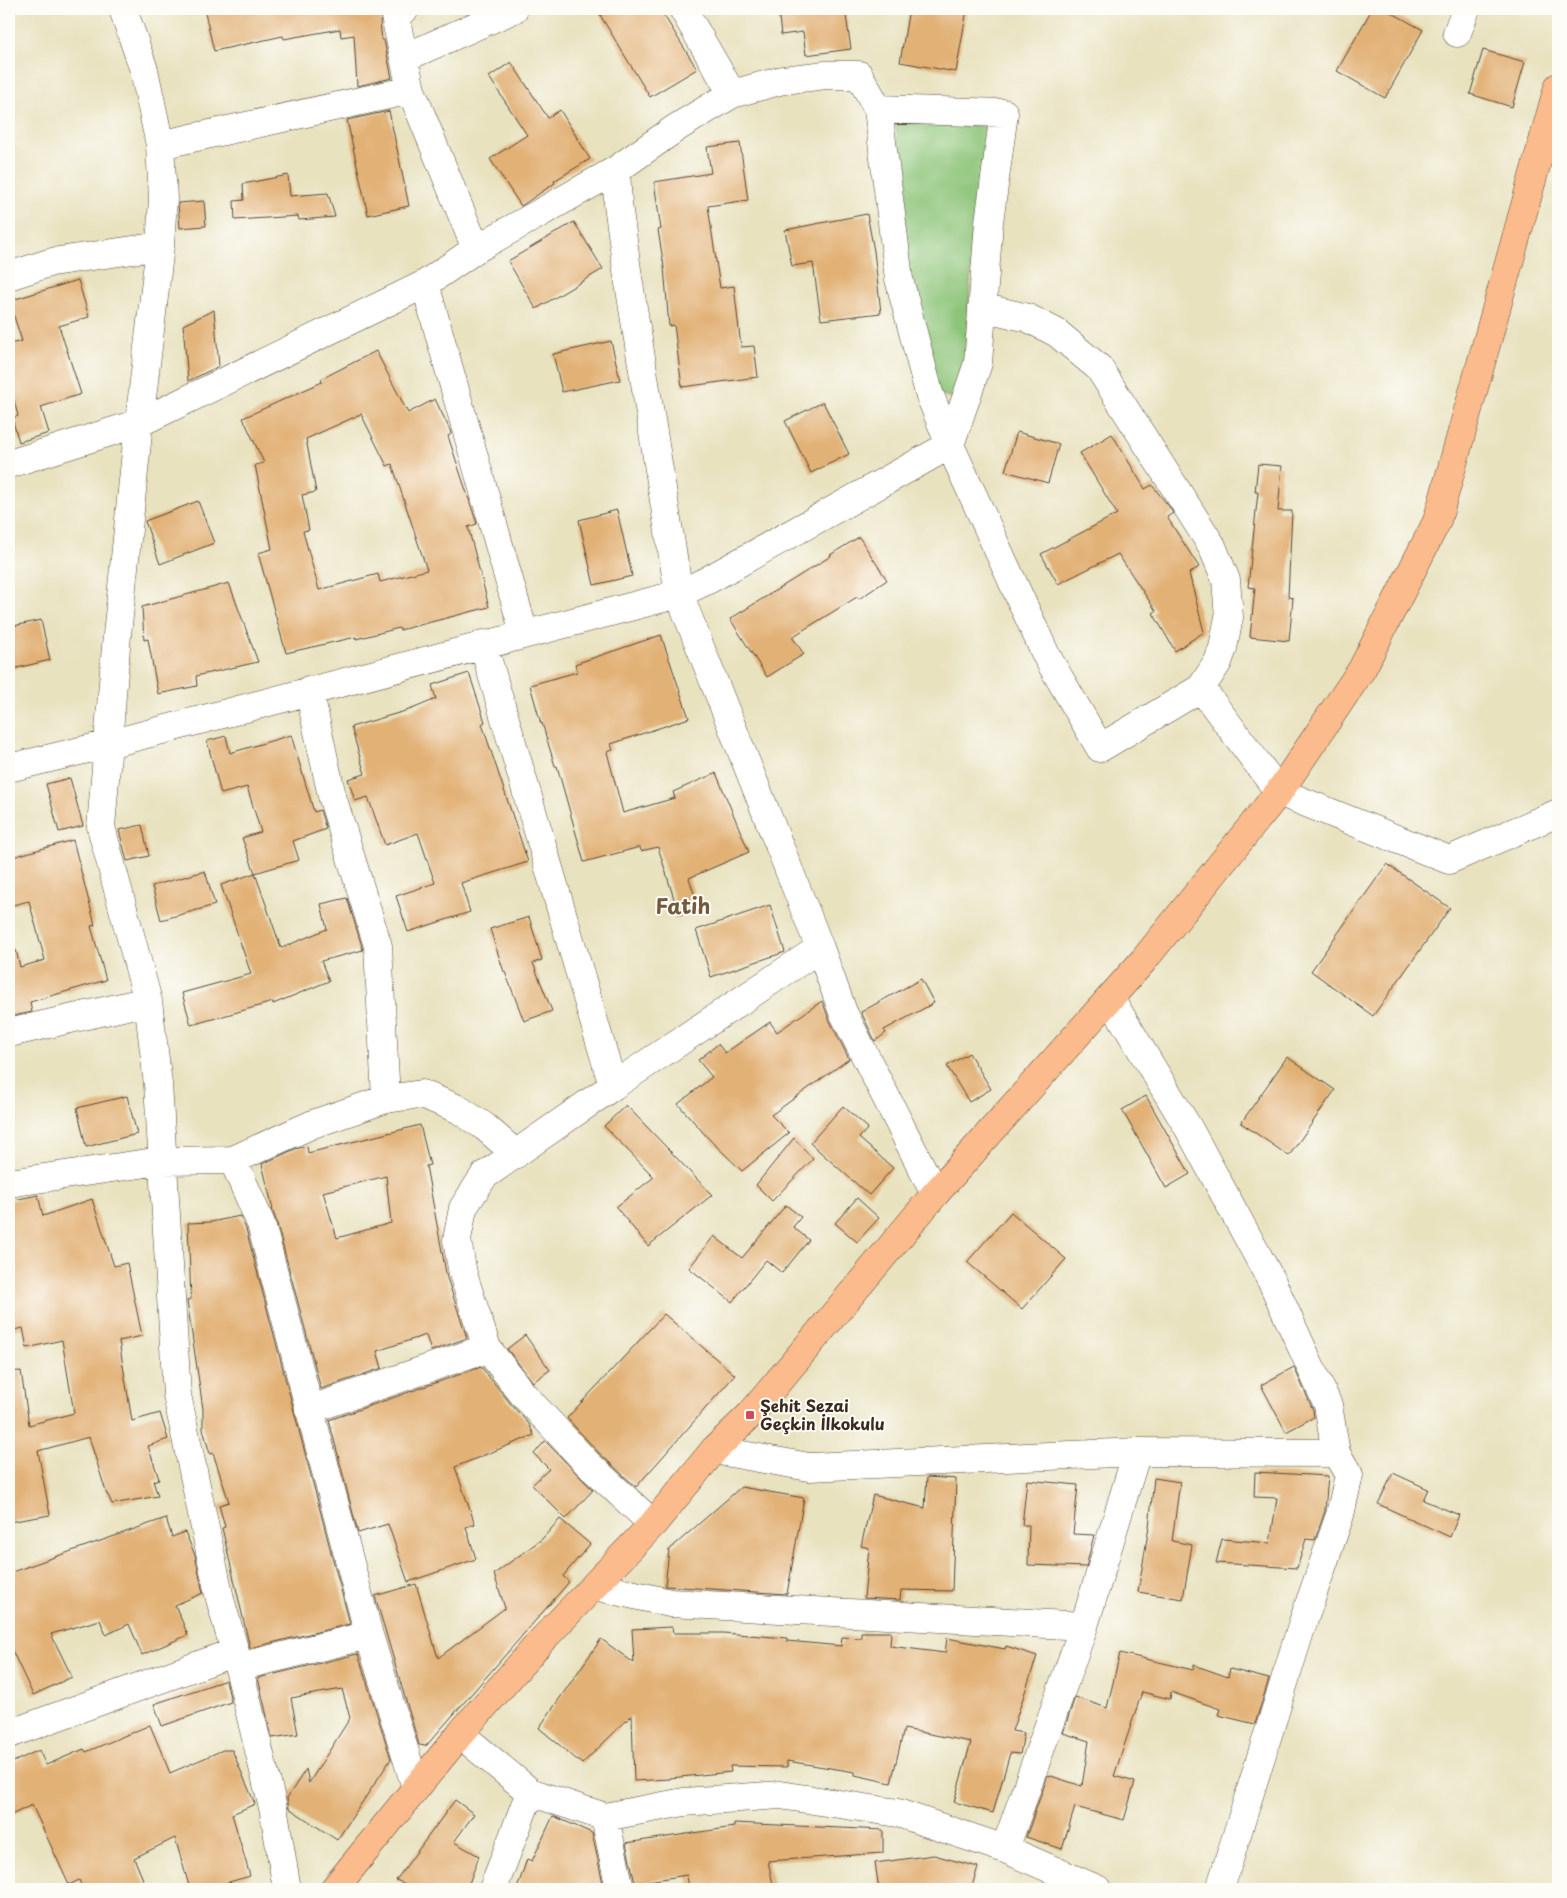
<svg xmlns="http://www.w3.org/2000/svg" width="1567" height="1898" font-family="'Playpen Sans',sans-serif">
<rect width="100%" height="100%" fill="#fdfcf7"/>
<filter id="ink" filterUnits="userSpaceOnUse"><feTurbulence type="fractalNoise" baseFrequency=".02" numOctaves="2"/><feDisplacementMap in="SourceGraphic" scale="10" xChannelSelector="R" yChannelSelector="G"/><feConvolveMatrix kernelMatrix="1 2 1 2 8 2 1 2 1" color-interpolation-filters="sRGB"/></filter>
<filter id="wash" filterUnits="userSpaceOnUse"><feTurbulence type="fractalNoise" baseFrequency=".0096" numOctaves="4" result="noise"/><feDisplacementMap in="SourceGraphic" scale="20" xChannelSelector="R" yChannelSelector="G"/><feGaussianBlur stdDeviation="1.12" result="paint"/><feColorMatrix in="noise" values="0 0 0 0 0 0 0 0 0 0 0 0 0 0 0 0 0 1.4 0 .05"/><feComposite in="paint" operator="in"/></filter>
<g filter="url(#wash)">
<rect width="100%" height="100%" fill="#e8e2bf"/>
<path fill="#8cc478" stroke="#64774b" d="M 896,119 L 993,127 L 972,248 L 966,357 L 952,398 L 937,393 L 906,273 Z"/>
<g id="blocks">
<path fill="#e2b176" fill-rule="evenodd" d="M 204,9 L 382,9 L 380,22 L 382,40 L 384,40 L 392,78 L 357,86 L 354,35 L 341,37 L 340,29 L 284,39 L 283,36 L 214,51 Z
M 611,9 L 660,9 L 697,69 L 650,97 L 600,15 Z
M 778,9 L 845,9 L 851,49 L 806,55 L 803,32 L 781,35 Z
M 909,9 L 967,9 L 956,72 L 900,62 Z
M 1372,9 L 1385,9 L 1423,30 L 1385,98 L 1337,71 Z
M 1483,50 L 1525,62 L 1512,107 L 1470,94 Z
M 511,62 L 548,118 L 560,110 L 590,159 L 554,181 L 555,183 L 521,206 L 490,159 L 527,135 L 489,77 Z
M 389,111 L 409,206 L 368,215 L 347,120 Z
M 740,143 L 748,200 L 708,206 L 720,288 L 734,286 L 741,347 L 754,346 L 758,377 L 682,387 L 674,325 L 669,326 L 664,267 L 658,230 L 661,229 L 654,182 L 711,173 L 707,147 Z
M 288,175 L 290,196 L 328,193 L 335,217 L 299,220 L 298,216 L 235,220 L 234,201 L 244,200 L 243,184 Z
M 204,201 L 206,226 L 180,228 L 178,203 Z
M 867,214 L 874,251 L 881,313 L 821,320 L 813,263 L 792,266 L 785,230 Z
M 574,222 L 603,269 L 536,309 L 508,261 Z
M 78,280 L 89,317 L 59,326 L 81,394 L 41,407 L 49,433 L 19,442 L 12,418 L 18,416 L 9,381 L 9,344 L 22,341 L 9,301 Z
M 214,310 L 219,366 L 188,381 L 183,325 Z
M 611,341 L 620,380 L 562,392 L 553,354 Z
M 376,351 L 408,413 L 435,399 L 450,430 L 451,434 L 448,436 L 477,524 L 468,527 L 489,607 L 400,630 L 399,628 L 356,639 L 356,637 L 286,653 L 258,553 L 272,549 L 255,465 L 264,463 L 243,418 L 322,382 L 321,379 ZM 361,414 L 387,466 L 392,464 L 427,570 L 380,582 L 378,574 L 319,590 L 303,531 L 309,530 L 302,495 L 316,492 L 306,439 Z
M 823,402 L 849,454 L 811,473 L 785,421 Z
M 1017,432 L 1059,444 L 1048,483 L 1005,471 Z
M 1112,434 L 1145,489 L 1152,485 L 1170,508 L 1173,513 L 1167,517 L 1199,567 L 1189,573 L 1204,632 L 1175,651 L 1153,613 L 1156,611 L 1118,554 L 1058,584 L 1041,554 L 1117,514 L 1080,453 Z
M 1258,464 L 1282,466 L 1278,511 L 1292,511 L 1288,597 L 1293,598 L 1289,641 L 1250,637 L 1255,588 L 1248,587 L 1258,492 L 1255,492 Z
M 198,501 L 214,543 L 160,564 L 145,521 Z
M 617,510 L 632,576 L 594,585 L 579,520 Z
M 859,537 L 887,580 L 859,599 L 857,597 L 792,637 L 804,654 L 767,677 L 730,619 L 831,556 L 830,555 Z
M 229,583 L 258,662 L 196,676 L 197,686 L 158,694 L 148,639 L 144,640 L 142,607 Z
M 41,620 L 50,660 L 9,670 L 9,627 Z
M 661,635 L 689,718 L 611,744 L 613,750 L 607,752 L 623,813 L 675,798 L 673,792 L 716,773 L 749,852 L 689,878 L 699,909 L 679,915 L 658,847 L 641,851 L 640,847 L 584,862 L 557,766 L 555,766 L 542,723 L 541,724 L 530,685 L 577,672 L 575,664 Z
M 469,673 L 485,722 L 482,724 L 528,862 L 461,883 L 470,912 L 408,932 L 396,896 L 435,883 L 418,833 L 385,845 L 368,797 L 355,801 L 348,779 L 365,774 L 351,727 L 412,709 L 436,699 L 432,685 Z
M 291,735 L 314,812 L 320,810 L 326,829 L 293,841 L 299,860 L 255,873 L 242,838 L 261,832 L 247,787 L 221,794 L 207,741 L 226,736 L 230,753 Z
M 70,778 L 83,826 L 59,832 L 46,784 Z
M 142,825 L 149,856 L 127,861 L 119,830 Z
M 73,840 L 95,925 L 91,926 L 106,980 L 30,1002 L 32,1012 L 9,1017 L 9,951 L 16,950 L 20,967 L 45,960 L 29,901 L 9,906 L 9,858 Z
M 1387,864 L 1450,908 L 1373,1016 L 1311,971 Z
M 205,871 L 215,905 L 161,920 L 152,886 Z
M 255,873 L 281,948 L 327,929 L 321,904 L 347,898 L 363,950 L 321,961 L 329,981 L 273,1004 L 273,1002 L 191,1025 L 182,993 L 251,974 L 221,885 Z
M 770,905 L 785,952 L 711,977 L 696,930 Z
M 529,917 L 542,960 L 533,963 L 552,1011 L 524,1021 L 505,972 L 504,972 L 490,929 Z
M 921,979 L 934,1003 L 884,1030 L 886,1033 L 875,1041 L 861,1012 Z
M 822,1001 L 829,1019 L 849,1059 L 771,1115 L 789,1133 L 742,1171 L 708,1138 L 678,1104 L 712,1077 L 698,1060 L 718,1044 L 725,1053 L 770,1022 L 777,1032 Z
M 969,1053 L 991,1089 L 969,1102 L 947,1066 Z
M 1287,1057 L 1335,1090 L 1289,1156 L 1241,1123 Z
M 127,1096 L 137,1134 L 86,1147 L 77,1108 Z
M 1146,1096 L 1190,1174 L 1166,1188 L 1122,1110 Z
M 626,1105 L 712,1195 L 648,1246 L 616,1207 L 654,1177 L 604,1126 Z
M 843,1106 L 868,1128 L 859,1138 L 893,1168 L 869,1195 L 810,1143 Z
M 420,1125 L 430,1165 L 426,1166 L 447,1278 L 467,1338 L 431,1351 L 426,1335 L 377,1351 L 382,1368 L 321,1389 L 276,1220 L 272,1209 L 273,1209 L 262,1164 L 295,1149 L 307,1146 L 308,1153 ZM 386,1176 L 391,1223 L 337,1238 L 323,1192 Z
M 794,1138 L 813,1159 L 772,1201 L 756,1185 Z
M 38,1195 L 43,1216 L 92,1199 L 114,1266 L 127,1263 L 142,1336 L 119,1341 L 132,1421 L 160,1413 L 168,1439 L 148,1446 L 159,1479 L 153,1481 L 158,1496 L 112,1504 L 108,1495 L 107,1495 L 89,1437 L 38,1451 L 50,1515 L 9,1522 L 9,1372 L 21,1371 L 29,1425 L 74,1413 L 62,1340 L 27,1348 L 23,1328 L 9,1331 L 9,1201 Z
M 857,1198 L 879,1218 L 857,1242 L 835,1223 Z
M 786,1205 L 801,1217 L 793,1227 L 809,1240 L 782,1273 L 766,1260 L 732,1302 L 689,1268 L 714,1236 L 742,1258 Z
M 1011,1212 L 1066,1259 L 1022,1309 L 967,1262 Z
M 240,1216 L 246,1229 L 350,1624 L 250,1648 L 222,1528 L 225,1527 L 219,1505 L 229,1502 L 213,1453 L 210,1454 L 203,1429 L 203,1409 L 187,1300 L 191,1299 L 188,1223 L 211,1222 Z
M 664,1314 L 735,1375 L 636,1487 L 598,1452 L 567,1418 Z
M 525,1335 L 550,1370 L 533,1382 L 507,1349 Z
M 481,1367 L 510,1403 L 529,1424 L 534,1435 L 455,1467 L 475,1524 L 466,1527 L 476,1559 L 408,1582 L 388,1524 L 358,1533 L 329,1420 Z
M 1294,1367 L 1313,1410 L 1314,1417 L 1286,1432 L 1261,1385 Z
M 545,1441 L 593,1490 L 566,1519 L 532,1485 L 549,1469 L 534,1454 Z
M 1255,1472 L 1328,1476 L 1325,1511 L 1315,1540 L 1306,1539 L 1297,1568 L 1216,1563 L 1222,1539 L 1270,1543 L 1277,1498 L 1254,1497 Z
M 1393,1473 L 1428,1489 L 1423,1500 L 1459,1515 L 1450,1537 L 1378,1504 Z
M 927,1477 L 956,1479 L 952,1591 L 901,1590 L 900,1600 L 864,1598 L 869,1548 L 861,1546 L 873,1495 L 925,1508 Z
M 1154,1478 L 1180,1482 L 1172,1541 L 1192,1545 L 1183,1599 L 1138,1592 L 1149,1527 Z
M 1027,1480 L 1078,1485 L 1073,1534 L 1094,1535 L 1086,1567 L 1028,1565 L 1029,1525 L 1022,1525 Z
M 741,1487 L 804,1498 L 787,1594 L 665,1586 L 669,1550 Z
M 166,1518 L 172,1537 L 185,1532 L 195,1555 L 203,1593 L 175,1605 L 188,1635 L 142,1655 L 129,1624 L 106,1635 L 100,1620 L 51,1634 L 72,1677 L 33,1695 L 9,1644 L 9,1573 Z
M 560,1519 L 590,1544 L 563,1576 L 569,1582 L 426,1746 L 419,1745 L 375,1596 L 416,1584 L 438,1658 L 505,1608 L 494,1574 L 542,1539 Z
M 672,1627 L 673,1633 L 723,1633 L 787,1638 L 787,1641 L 841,1646 L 842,1637 L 861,1638 L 861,1632 L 891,1632 L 890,1646 L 945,1653 L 947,1638 L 1005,1649 L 1006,1646 L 1037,1656 L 1012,1731 L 1024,1733 L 1020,1754 L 1010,1753 L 993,1813 L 954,1802 L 971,1742 L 904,1729 L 891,1783 L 855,1775 L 855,1772 L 787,1761 L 787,1767 L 730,1766 L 731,1772 L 670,1778 L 670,1779 L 634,1781 L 632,1715 L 582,1764 L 539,1728 L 601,1639 L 634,1663 L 632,1629 Z
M 1120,1653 L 1193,1670 L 1194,1665 L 1228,1677 L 1230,1669 L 1269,1679 L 1255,1724 L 1218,1715 L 1220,1709 L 1171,1692 L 1170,1699 L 1142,1692 L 1114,1776 L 1135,1782 L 1124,1820 L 1075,1807 L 1062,1849 L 1026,1837 L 1048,1775 L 1082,1786 L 1089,1741 L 1063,1733 L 1075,1697 L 1107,1708 Z
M 358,1654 L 391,1759 L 337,1840 L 289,1808 L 287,1798 L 306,1769 L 309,1783 L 350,1718 L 342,1689 L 291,1698 L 298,1734 L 272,1738 L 258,1678 Z
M 226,1680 L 231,1702 L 162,1726 L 154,1704 Z
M 150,1725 L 170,1773 L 223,1750 L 232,1750 L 255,1804 L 232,1814 L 250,1876 L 205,1889 L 190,1889 L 175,1838 L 134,1858 L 147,1889 L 83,1889 L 79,1880 L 69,1885 L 32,1805 L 9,1816 L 9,1764 L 39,1750 L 46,1765 L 84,1749 L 86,1752 Z
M 455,1800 L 474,1814 L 454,1842 L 479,1856 L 467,1889 L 418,1889 L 396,1880 Z
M 553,1816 L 592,1833 L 604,1888 L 517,1889 L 527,1859 L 532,1861 Z
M 734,1823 L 883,1830 L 883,1853 L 768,1861 L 774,1889 L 689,1889 L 687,1875 L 635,1883 L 626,1843 L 734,1827 Z
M 934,1855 L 978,1867 L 971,1889 L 879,1889 L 875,1863 Z"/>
</g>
</g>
<g filter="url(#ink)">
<use href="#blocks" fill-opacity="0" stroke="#554636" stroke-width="1"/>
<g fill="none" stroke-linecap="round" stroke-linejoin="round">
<defs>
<path id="minor" d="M 123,9 L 144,70 L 160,145 L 163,199 L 160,246 L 139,423 L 117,635 L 101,827 L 148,1001 L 158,1084 L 177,1395 L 220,1599 L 235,1652 L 274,1812 L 287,1889
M 405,9 L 395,16 L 411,90 L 476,249
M 683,9 L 732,94
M 1457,33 L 1466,9
M 404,58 L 514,9
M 160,145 L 411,90
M 616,170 L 618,204 L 628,277 L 679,594 L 820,948 L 843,1012 L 935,1194
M 9,276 L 52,262 L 160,246
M 425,284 L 524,633
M 982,307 L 1028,318 L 1057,333 L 1099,368 L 1212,546 L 1226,580 L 1229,617 L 1223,648 L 1218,662 L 1201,688
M 9,464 L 139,423 L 425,284 L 476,249 L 616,170 L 676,128 L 732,94 L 783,80 L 826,75 L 859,75 L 878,109 L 899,279 L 929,393 L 950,445 L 1046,655 L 1100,748 L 1201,688 L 1279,792 L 1449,860 L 1558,813
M 483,644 L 613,1086 L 820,948
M 9,768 L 109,744 L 679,594 L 708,580 L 950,445 L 978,363 L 989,222 L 1004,113 L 878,109
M 1110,998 L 1189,1129 L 1272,1282 L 1328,1405 L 1336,1453 L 1349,1475 L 1340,1515 L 1302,1625 L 1220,1889
M 9,1033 L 148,1001
M 613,1086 L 484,1176 L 463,1208 L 457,1240 L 463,1274 L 487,1348 L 522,1393 L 587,1463 L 653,1524
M 386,1099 L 422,1094 L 458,1109 L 485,1127 L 516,1154
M 233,1160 L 313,1124 L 386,1099 L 378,946 L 332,796 L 309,690
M 9,1183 L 161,1161 L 233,1160 L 261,1224 L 369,1635 L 416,1788
M 309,1410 L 487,1348
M 714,1450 L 809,1467 L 1137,1452 L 1336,1453
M 595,1586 L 670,1603 L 1084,1626
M 238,1667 L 369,1635
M 9,1734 L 235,1652
M 460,1734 L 530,1792 L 493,1889
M 530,1792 L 605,1817 L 684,1802 L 780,1795 L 898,1813 L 1005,1849 L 1097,1889
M 605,1817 L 620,1889
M 1005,1849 L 1084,1626 L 1137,1452"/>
<path id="major" d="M 334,1889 L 460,1734 L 542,1640 L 653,1524 L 714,1450 L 750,1415 L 935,1194 L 1143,961 L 1279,792 L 1362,669 L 1437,521 L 1558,87"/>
</defs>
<use href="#minor" stroke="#554636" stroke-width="29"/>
<use href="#major" stroke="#554636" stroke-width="29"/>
<use href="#minor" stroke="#fff" stroke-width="28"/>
<use href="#major" stroke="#fbbb8c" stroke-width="28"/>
</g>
</g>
<rect fill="#d1495b" stroke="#fdfcf7" stroke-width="2" x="745" y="1410" width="10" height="10" rx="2.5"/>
<g text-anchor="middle" stroke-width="4" stroke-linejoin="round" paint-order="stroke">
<g font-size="16" font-weight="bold" fill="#3b2a1e" stroke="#fdfcf7" text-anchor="start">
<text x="760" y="1412">Şehit Sezai<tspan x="760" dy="18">Geçkin İlkokulu</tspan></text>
</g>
<g font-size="21" font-weight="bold" fill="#75593d" stroke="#fdfcf7">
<text x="683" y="914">Fatih</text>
</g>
</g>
<rect width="1567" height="1898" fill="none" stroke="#fdfcf7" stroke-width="30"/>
</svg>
